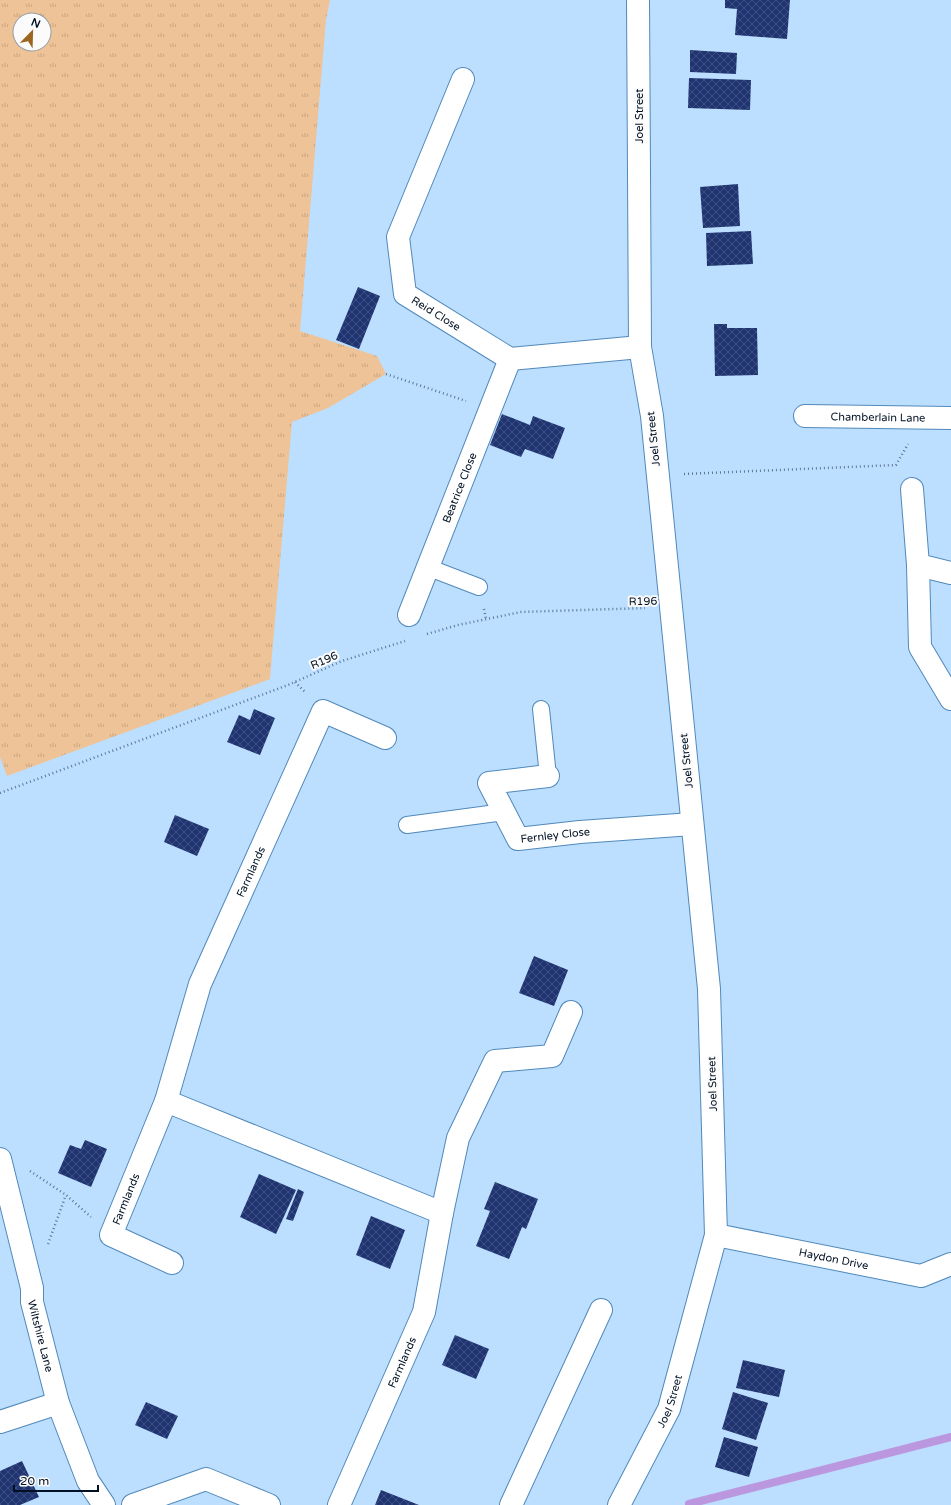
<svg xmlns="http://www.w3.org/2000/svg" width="951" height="1505" font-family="'Varela Round',sans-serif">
<defs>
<pattern id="park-tufts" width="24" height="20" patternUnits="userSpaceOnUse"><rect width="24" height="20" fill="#eec397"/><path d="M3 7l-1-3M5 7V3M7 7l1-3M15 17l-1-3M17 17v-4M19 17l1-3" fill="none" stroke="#caa682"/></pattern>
<pattern id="building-cross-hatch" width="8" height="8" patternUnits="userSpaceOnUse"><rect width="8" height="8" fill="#203471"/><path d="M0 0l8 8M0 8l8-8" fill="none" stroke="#3d4e80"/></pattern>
</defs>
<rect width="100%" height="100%" fill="#bcdfff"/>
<path fill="url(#park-tufts)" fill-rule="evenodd" d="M 0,0 L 330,0 L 326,20 L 300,331 L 377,356 L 386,374 L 328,408 L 292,422 L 270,679 L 7,776 L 0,757 ZM 20,20 L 44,20 L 44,44 L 20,44 Z"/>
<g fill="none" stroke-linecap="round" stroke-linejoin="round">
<path stroke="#bb97df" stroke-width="8" d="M 689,1504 L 951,1437"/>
</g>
<path fill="url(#building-cross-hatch)" d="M 725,0 L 790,0 L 787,39 L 735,35 L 737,9 L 725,8 Z
M 690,50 L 737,53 L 736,74 L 690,72 Z
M 689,78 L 751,80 L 750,110 L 688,108 Z
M 738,184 L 740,226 L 703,228 L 700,187 Z
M 751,231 L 753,264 L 707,266 L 706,233 Z
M 358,287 L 380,296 L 359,349 L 336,340 Z
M 714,324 L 727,324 L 727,328 L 757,328 L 758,375 L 715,376 Z
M 502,414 L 530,425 L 533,416 L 565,428 L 553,459 L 525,449 L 521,457 L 490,445 Z
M 254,709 L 275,718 L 260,755 L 227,742 L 239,715 L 250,720 Z
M 175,815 L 209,829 L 197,856 L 164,842 Z
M 534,956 L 568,970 L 554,1006 L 519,993 Z
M 85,1140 L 107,1149 L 91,1187 L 58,1173 L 70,1145 L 81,1149 Z
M 259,1174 L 296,1190 L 276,1234 L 240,1217 Z
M 495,1182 L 538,1199 L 526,1229 L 522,1227 L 509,1259 L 476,1246 L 490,1211 L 484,1209 Z
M 298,1189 L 304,1192 L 293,1221 L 286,1219 Z
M 371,1216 L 405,1230 L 390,1269 L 356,1255 Z
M 455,1335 L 489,1349 L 476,1379 L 442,1365 Z
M 743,1360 L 785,1370 L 779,1397 L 736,1388 Z
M 733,1392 L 768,1403 L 756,1440 L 722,1429 Z
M 146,1402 L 178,1416 L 167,1439 L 135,1425 Z
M 724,1437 L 758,1447 L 749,1477 L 715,1467 Z
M 22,1461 L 39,1497 L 20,1505 L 0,1505 L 0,1471 Z
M 381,1490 L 419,1505 L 375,1505 Z"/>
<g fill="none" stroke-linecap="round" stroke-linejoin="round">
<defs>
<path id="lane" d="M 427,567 L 479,587
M 541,709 L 548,776
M 407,825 L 504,812"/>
<g id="street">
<path id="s1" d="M 463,79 L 398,237 L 405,294 L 510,359 L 640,347"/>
<path id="s2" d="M 805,416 L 951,418"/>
<path d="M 912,489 L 918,565 L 920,647 L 951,699"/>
<path d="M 918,565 L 951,573"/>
<path id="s3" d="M 409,615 L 510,359"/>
<path id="s4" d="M 548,776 L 489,783 L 518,839 L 580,832 L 692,824"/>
<path d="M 166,1101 L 442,1213"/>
<path id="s5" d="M 0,1159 L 32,1288 L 32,1302 L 58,1403 L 88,1481 L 104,1505"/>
<path id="s6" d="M 716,1235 L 921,1276 L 951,1264"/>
<path id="s7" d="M 172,1263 L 111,1235 L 166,1101 L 200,984 L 323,711 L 385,738"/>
<path d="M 0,1422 L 58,1403"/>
<path d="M 133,1505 L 206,1479 L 269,1505"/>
<path id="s8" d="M 339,1505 L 424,1312 L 442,1213 L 458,1138 L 495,1061 L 552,1056 L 571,1012"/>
<path d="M 511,1505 L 601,1310"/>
</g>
<g id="secondary">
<path id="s9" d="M 619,1505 L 669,1409 L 716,1235 L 709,989 L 652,416 L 640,347 L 638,0"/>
</g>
</defs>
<use href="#lane" stroke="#5189ba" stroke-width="18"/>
<use href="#street" stroke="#5189ba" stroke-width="24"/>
<use href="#secondary" stroke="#5189ba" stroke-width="24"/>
<path stroke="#5d7790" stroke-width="2.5" stroke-dasharray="1 3" stroke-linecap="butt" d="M 386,374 L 466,401
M 684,474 L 896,465 L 908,444
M 484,609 L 486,619
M 427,634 L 458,625 L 521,612 L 645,608
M 295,682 L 306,693
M 0,793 L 288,685 L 342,661 L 405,641
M 30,1171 L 66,1195 L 91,1217
M 48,1244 L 66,1195"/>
<use href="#lane" stroke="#fff" stroke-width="16"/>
<use href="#street" stroke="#fff" stroke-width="22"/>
<use href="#secondary" stroke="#fff" stroke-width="22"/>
</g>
<g text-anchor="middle" stroke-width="4" stroke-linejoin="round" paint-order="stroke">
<g font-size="11" fill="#001123" stroke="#fbfbfb">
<text transform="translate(639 116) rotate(-90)" y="4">Joel Street</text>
<text dy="4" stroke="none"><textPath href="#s1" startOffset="265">Reid Close</textPath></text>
<text dy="4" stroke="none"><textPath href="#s2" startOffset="73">Chamberlain Lane</textPath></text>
<text transform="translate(653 439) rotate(-96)" y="4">Joel Street</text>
<text dy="4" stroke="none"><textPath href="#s3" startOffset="137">Beatrice Close</textPath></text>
<text transform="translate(643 601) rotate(-1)" y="4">R196</text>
<text transform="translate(324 660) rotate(-23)" y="4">R196</text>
<text transform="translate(686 761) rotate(-96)" y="4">Joel Street</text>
<text dy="4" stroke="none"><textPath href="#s4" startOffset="160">Fernley Close</textPath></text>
<text dy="4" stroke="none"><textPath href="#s7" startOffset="457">Farmlands</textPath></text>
<text transform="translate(712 1084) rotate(-92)" y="4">Joel Street</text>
<text dy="4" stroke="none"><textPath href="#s7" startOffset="106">Farmlands</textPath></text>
<text dy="4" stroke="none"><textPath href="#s6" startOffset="120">Haydon Drive</textPath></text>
<text dy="4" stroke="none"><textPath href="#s5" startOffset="182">Wiltshire Lane</textPath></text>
<text dy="4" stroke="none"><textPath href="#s8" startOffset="156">Farmlands</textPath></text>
<text dy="4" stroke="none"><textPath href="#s9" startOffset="116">Joel Street</textPath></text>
</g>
</g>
<g transform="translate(32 32) rotate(23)"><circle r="19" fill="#fbfbfb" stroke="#979da5"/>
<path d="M0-3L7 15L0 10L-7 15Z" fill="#9c6520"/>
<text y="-6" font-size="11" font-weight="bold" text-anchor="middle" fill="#001123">N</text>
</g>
<path d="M14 1485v6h84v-6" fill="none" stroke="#001123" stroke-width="2"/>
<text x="20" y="1485" font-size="12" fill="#001123" stroke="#fbfbfb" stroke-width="3" paint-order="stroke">20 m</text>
</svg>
